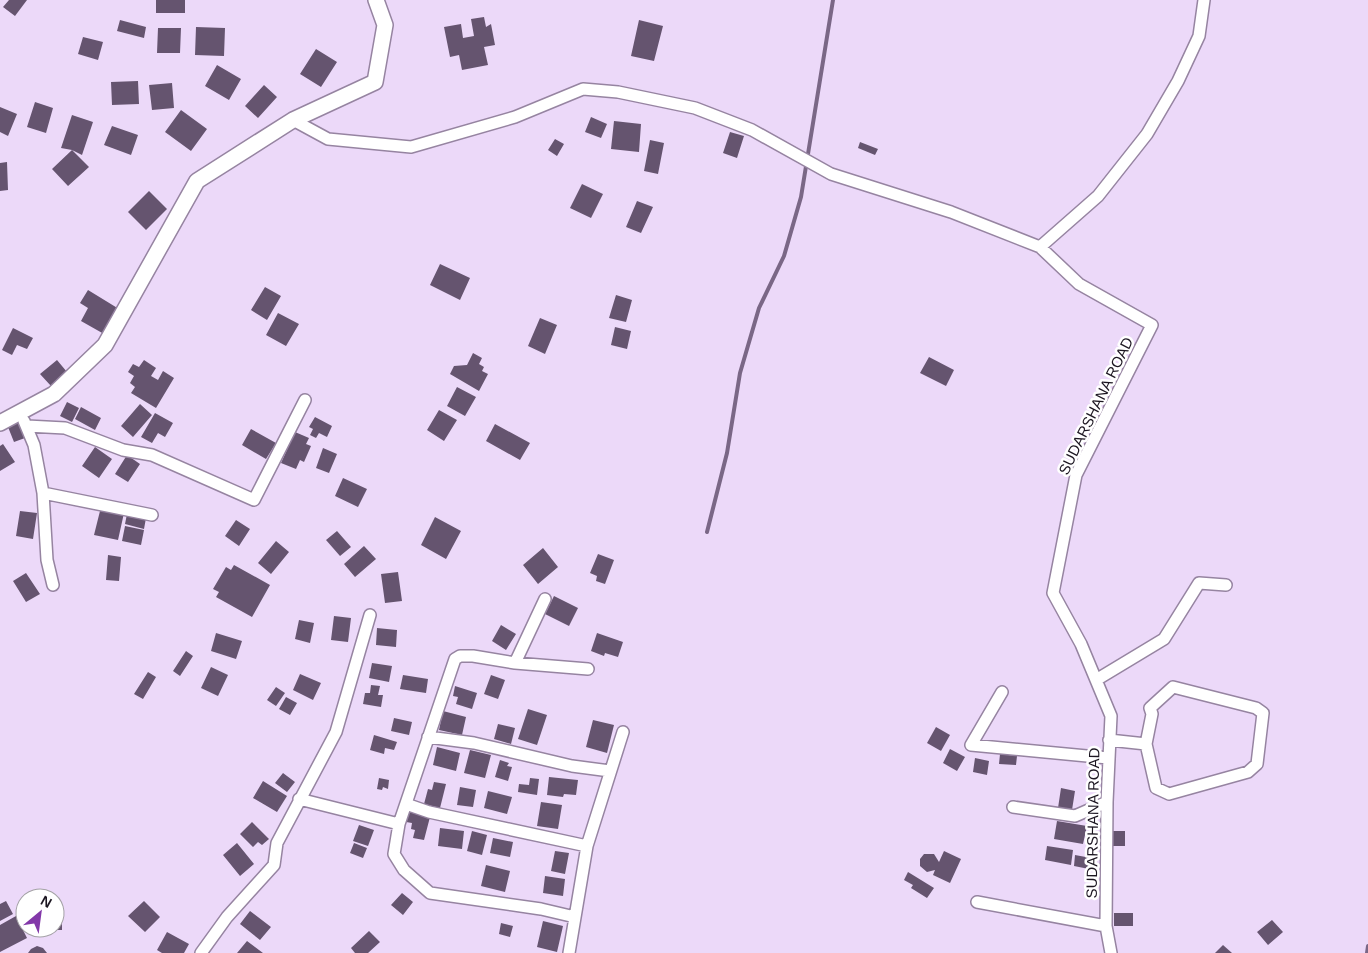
<svg xmlns="http://www.w3.org/2000/svg" width="1368" height="953" font-family="Arial,sans-serif">
<rect width="100%" height="100%" fill="#ecd9f9"/>
<g fill="none" stroke-linecap="round" stroke-linejoin="round">
<path stroke="#7a6786" stroke-width="4" d="M 707,532 L 727,453 L 740,373 L 759,308 L 784,256 L 801,197 L 833,0
M 1367,953 L 1368,946"/>
</g>
<path fill="#65546f" d="M 9,0 L 27,0 L 15,16 L 3,7 Z
M 156,0 L 185,0 L 185,13 L 156,13 Z
M 484,17 L 486,27 L 491,24 L 495,45 L 484,47 L 488,65 L 462,70 L 459,55 L 450,57 L 444,27 L 461,24 L 463,38 L 474,36 L 471,19 Z
M 120,20 L 146,27 L 144,38 L 117,31 Z
M 639,20 L 663,26 L 654,61 L 631,56 Z
M 196,27 L 225,28 L 224,56 L 195,55 Z
M 158,28 L 181,28 L 180,53 L 157,53 Z
M 83,37 L 103,42 L 98,60 L 78,54 Z
M 316,49 L 337,62 L 321,87 L 300,74 Z
M 217,65 L 241,79 L 229,100 L 205,86 Z
M 138,81 L 139,104 L 112,105 L 111,82 Z
M 172,83 L 174,108 L 152,110 L 149,85 Z
M 264,85 L 277,97 L 258,118 L 245,106 Z
M 35,102 L 53,108 L 46,133 L 27,127 Z
M 0,107 L 17,114 L 8,136 L 0,132 Z
M 181,110 L 207,129 L 191,151 L 165,132 Z
M 72,115 L 93,122 L 82,155 L 72,150 L 61,148 Z
M 591,117 L 607,124 L 601,138 L 585,132 Z
M 614,121 L 641,124 L 639,152 L 611,149 Z
M 112,126 L 138,135 L 131,155 L 104,145 Z
M 730,132 L 744,136 L 737,158 L 723,153 Z
M 555,139 L 564,144 L 557,156 L 548,150 Z
M 650,140 L 664,143 L 658,174 L 644,171 Z
M 860,142 L 878,149 L 875,155 L 858,148 Z
M 72,150 L 89,167 L 68,186 L 52,169 Z
M 7,162 L 8,190 L 0,191 L 0,163 Z
M 582,184 L 603,194 L 591,218 L 570,208 Z
M 149,191 L 167,209 L 146,230 L 128,212 Z
M 637,201 L 653,207 L 641,233 L 626,227 Z
M 440,264 L 470,278 L 460,300 L 430,285 Z
M 265,287 L 281,296 L 267,320 L 251,310 Z
M 88,290 L 119,309 L 104,334 L 81,321 L 88,308 L 80,303 Z
M 616,295 L 632,300 L 626,322 L 609,318 Z
M 278,313 L 299,324 L 286,346 L 266,335 Z
M 540,318 L 557,325 L 545,354 L 528,346 Z
M 615,327 L 631,331 L 627,349 L 611,345 Z
M 13,328 L 33,338 L 27,349 L 17,345 L 12,355 L 2,350 Z
M 473,353 L 482,358 L 479,364 L 484,367 L 482,371 L 488,374 L 479,391 L 450,374 L 454,366 L 467,365 Z
M 929,357 L 954,370 L 946,386 L 920,373 Z
M 57,360 L 67,372 L 51,386 L 40,374 Z
M 144,360 L 156,368 L 151,376 L 158,380 L 163,371 L 174,378 L 156,408 L 131,393 L 135,387 L 130,383 L 134,376 L 128,372 L 133,364 L 139,367 Z
M 457,387 L 476,397 L 465,416 L 447,406 Z
M 67,402 L 79,408 L 72,422 L 60,416 Z
M 140,404 L 152,415 L 133,437 L 121,426 Z
M 81,407 L 101,418 L 95,430 L 75,419 Z
M 439,410 L 457,420 L 444,441 L 427,430 Z
M 155,413 L 173,423 L 165,437 L 158,433 L 152,443 L 141,437 Z
M 315,417 L 332,426 L 327,437 L 319,433 L 316,438 L 310,435 L 313,429 L 309,427 Z
M 19,422 L 25,438 L 14,442 L 8,427 Z
M 495,424 L 530,443 L 520,460 L 486,441 Z
M 251,429 L 276,443 L 266,459 L 242,445 Z
M 295,432 L 309,438 L 306,444 L 311,446 L 304,462 L 300,460 L 296,469 L 281,463 Z
M 3,444 L 15,462 L 0,471 L 0,446 Z
M 95,447 L 112,459 L 99,478 L 82,466 Z
M 323,448 L 337,454 L 329,473 L 316,468 Z
M 127,455 L 140,464 L 128,482 L 115,474 Z
M 343,478 L 367,489 L 358,507 L 335,496 Z
M 101,507 L 124,513 L 118,540 L 94,535 Z
M 20,511 L 37,513 L 33,539 L 16,536 Z
M 127,514 L 146,518 L 144,529 L 125,524 Z
M 435,517 L 461,531 L 446,559 L 421,545 Z
M 236,520 L 250,529 L 239,546 L 225,536 Z
M 125,526 L 144,530 L 141,545 L 122,541 Z
M 337,531 L 351,547 L 340,556 L 326,540 Z
M 276,541 L 289,552 L 271,574 L 258,563 Z
M 364,546 L 376,559 L 355,577 L 344,564 Z
M 543,548 L 558,567 L 538,584 L 523,565 Z
M 598,554 L 614,560 L 605,584 L 596,581 L 597,576 L 590,573 Z
M 108,555 L 121,557 L 119,581 L 106,580 Z
M 234,565 L 270,585 L 252,617 L 216,597 L 219,592 L 213,589 L 226,567 L 231,570 Z
M 398,572 L 402,601 L 385,603 L 381,574 Z
M 26,573 L 40,594 L 26,602 L 13,581 Z
M 554,596 L 578,608 L 569,626 L 545,614 Z
M 334,616 L 351,618 L 348,642 L 331,640 Z
M 299,620 L 314,623 L 310,643 L 295,639 Z
M 501,625 L 516,634 L 506,650 L 492,641 Z
M 377,628 L 397,630 L 396,647 L 376,645 Z
M 216,633 L 242,641 L 236,659 L 211,651 Z
M 597,633 L 623,642 L 618,657 L 605,653 L 604,656 L 591,651 Z
M 186,651 L 193,656 L 180,676 L 173,671 Z
M 372,663 L 392,666 L 389,682 L 369,678 Z
M 211,667 L 228,675 L 218,696 L 201,688 Z
M 148,672 L 156,677 L 143,699 L 134,694 Z
M 300,674 L 321,683 L 313,700 L 293,690 Z
M 403,675 L 428,679 L 426,693 L 400,689 Z
M 491,675 L 505,680 L 498,699 L 484,694 Z
M 371,685 L 380,686 L 378,695 L 383,695 L 381,707 L 363,704 L 365,693 L 370,693 Z
M 455,686 L 477,693 L 472,709 L 456,704 L 458,697 L 453,696 Z
M 276,687 L 285,693 L 276,706 L 267,700 Z
M 286,697 L 297,703 L 290,715 L 279,709 Z
M 528,709 L 547,715 L 537,745 L 518,739 Z
M 443,711 L 466,717 L 462,735 L 439,730 Z
M 394,718 L 412,722 L 409,735 L 391,731 Z
M 593,720 L 614,725 L 607,753 L 586,747 Z
M 498,724 L 515,728 L 511,744 L 494,739 Z
M 936,727 L 950,735 L 941,751 L 927,743 Z
M 374,735 L 397,742 L 394,750 L 385,748 L 384,754 L 370,750 Z
M 437,747 L 460,753 L 456,771 L 433,765 Z
M 950,749 L 965,757 L 957,771 L 943,763 Z
M 470,750 L 491,755 L 485,778 L 464,773 Z
M 1000,754 L 1017,756 L 1016,765 L 999,764 Z
M 975,758 L 989,761 L 987,775 L 973,772 Z
M 500,760 L 509,763 L 507,766 L 512,767 L 508,781 L 495,777 Z
M 283,773 L 295,782 L 287,792 L 275,783 Z
M 549,777 L 578,780 L 576,795 L 564,794 L 563,797 L 547,795 Z
M 379,778 L 389,780 L 388,789 L 383,787 L 382,790 L 377,789 Z
M 530,778 L 539,779 L 537,795 L 518,792 L 519,784 L 529,785 Z
M 263,781 L 287,796 L 277,812 L 253,798 Z
M 434,782 L 446,784 L 440,808 L 424,804 L 428,789 L 432,790 Z
M 460,787 L 476,790 L 473,807 L 457,805 Z
M 1061,788 L 1075,791 L 1072,810 L 1058,808 Z
M 488,791 L 512,797 L 507,814 L 484,808 Z
M 541,802 L 562,805 L 558,829 L 537,826 Z
M 409,812 L 430,817 L 424,840 L 413,838 L 415,830 L 411,829 L 412,823 L 406,822 Z
M 1057,821 L 1087,826 L 1083,844 L 1054,839 Z
M 252,822 L 269,839 L 262,845 L 258,842 L 253,847 L 240,834 Z
M 359,825 L 374,830 L 368,846 L 353,841 Z
M 440,828 L 464,831 L 462,849 L 438,846 Z
M 472,831 L 487,835 L 482,855 L 467,851 Z
M 1111,831 L 1125,831 L 1125,846 L 1111,846 Z
M 493,838 L 513,842 L 510,857 L 490,853 Z
M 237,843 L 254,864 L 240,876 L 223,855 Z
M 354,843 L 367,848 L 363,858 L 350,853 Z
M 1047,846 L 1073,850 L 1071,865 L 1045,860 Z
M 555,851 L 569,853 L 565,874 L 551,871 Z
M 944,851 L 961,859 L 950,883 L 933,875 L 935,870 L 927,872 L 920,866 L 920,859 L 924,854 L 934,854 L 939,862 Z
M 1075,855 L 1091,858 L 1089,869 L 1074,866 Z
M 486,865 L 510,871 L 505,892 L 481,886 Z
M 908,872 L 934,888 L 927,898 L 911,888 L 913,885 L 904,880 Z
M 545,876 L 565,879 L 563,896 L 543,893 Z
M 402,893 L 413,902 L 403,915 L 391,905 Z
M 6,901 L 13,914 L 0,921 L 0,904 Z
M 144,901 L 160,917 L 145,932 L 128,916 Z
M 250,911 L 271,927 L 260,940 L 240,924 Z
M 1114,913 L 1133,913 L 1133,926 L 1114,926 Z
M 16,916 L 27,938 L 0,952 L 0,925 Z
M 1272,920 L 1283,932 L 1268,945 L 1257,932 Z
M 55,921 L 62,921 L 62,930 L 54,930 Z
M 543,921 L 563,926 L 557,952 L 537,947 Z
M 501,923 L 513,926 L 510,937 L 499,934 Z
M 369,931 L 380,942 L 368,953 L 355,953 L 351,948 Z
M 167,932 L 189,944 L 184,953 L 162,953 L 157,950 Z
M 247,941 L 263,953 L 237,953 Z
M 1223,945 L 1232,953 L 1215,953 Z
M 37,946 L 43,948 L 47,953 L 28,953 L 31,949 Z"/>
<g fill="none" stroke-linecap="round" stroke-linejoin="round">
<defs>
<path id="street" d="M 293,120 L 328,139 L 411,147 L 515,117 L 583,89 L 618,92 L 695,108 L 752,130 L 831,174 L 951,212 L 1040,247 L 1079,284 L 1152,325 L 1076,475 L 1053,593 L 1081,644 L 1111,716 L 1107,802 L 1106,926 L 1111,953
M 1040,247 L 1098,196 L 1147,134 L 1178,81 L 1199,36 L 1204,0
M 24,421 L 34,445 L 43,493 L 47,560 L 53,585
M 27,426 L 65,428 L 123,450 L 152,455 L 254,500 L 305,400
M 43,493 L 152,515
M 515,663 L 545,599
M 1096,680 L 1164,639 L 1199,583 L 1226,585
M 1002,692 L 971,745 L 1108,758
M 428,737 L 474,743 L 572,766 L 610,771
M 1109,740 L 1146,744 L 1152,714 L 1150,708 L 1173,687 L 1256,708 L 1263,713 L 1257,764 L 1248,772 L 1169,794 L 1156,788 L 1146,744
M 299,799 L 399,824
M 406,804 L 429,812 L 587,846
M 1013,807 L 1075,816 L 1107,802
M 977,902 L 1106,926
M 575,917 L 541,909 L 430,893 L 404,870 L 394,854 L 399,824 L 455,659 L 460,656 L 473,656 L 515,663 L 588,669
M 201,953 L 227,917 L 274,865 L 277,843 L 336,732 L 370,615
M 569,953 L 587,846 L 623,732"/>
<path id="secondary" d="M 0,423 L 54,394 L 105,345 L 197,181 L 293,120 L 375,82 L 385,25 L 376,0"/>
</defs>
<use href="#street" stroke="#9684a1" stroke-width="14"/>
<use href="#secondary" stroke="#9684a1" stroke-width="18"/>
<use href="#street" stroke="#fff" stroke-width="11"/>
<use href="#secondary" stroke="#fff" stroke-width="15"/>
</g>
<g text-anchor="middle" stroke-width="5" stroke-linejoin="round" paint-order="stroke">
<g font-size="15" fill="#1c1621" stroke="#fff">
<text transform="translate(1096 406) rotate(-64)" y="5">SUDARSHANA ROAD</text>
<text transform="translate(1093 823) rotate(-89)" y="5">SUDARSHANA ROAD</text>
</g>
</g>
<g transform="translate(40 913) rotate(29)"><circle r="24" fill="#ffffff" stroke="#a4a2a6"/>
<path d="M0-4L9 19L0 12L-9 19Z" fill="#8338a9"/>
<text y="-8" font-size="14" font-weight="bold" text-anchor="middle" fill="#1c1621">N</text>
</g>
</svg>
